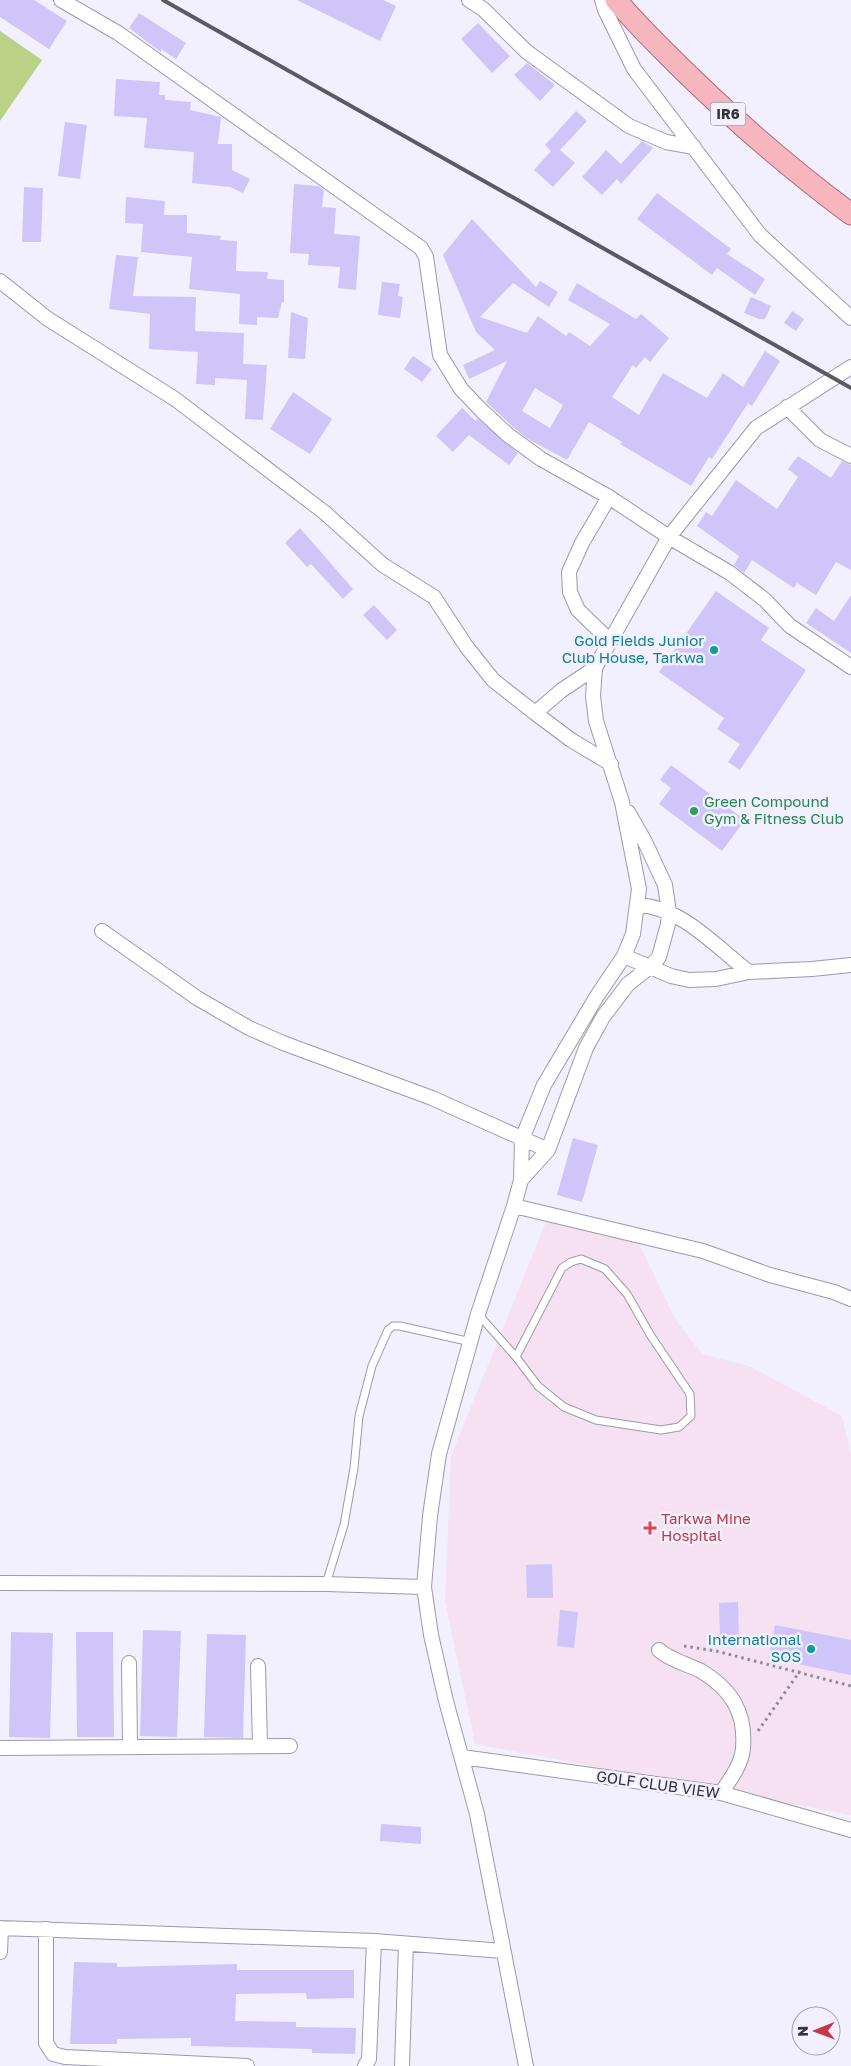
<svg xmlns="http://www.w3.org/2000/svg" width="851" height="2066" font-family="'Golos Text',sans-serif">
<rect width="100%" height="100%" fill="#f2f0ff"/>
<path fill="#f5e1f1" d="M 546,1222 L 638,1241 L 675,1319 L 702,1354 L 749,1366 L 842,1416 L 851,1454 L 851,1815 L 475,1744 L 445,1601 L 451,1456 Z"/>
<path fill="#bbd185" d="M 0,31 L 42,60 L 0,121 Z"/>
<path fill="#cfc5f9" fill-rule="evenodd" d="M 0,0 L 34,0 L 67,21 L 49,49 L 0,17 Z
M 297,0 L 383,0 L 396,6 L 380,41 Z
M 139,13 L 186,43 L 176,59 L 161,49 L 161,52 L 129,28 Z
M 478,23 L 510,56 L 492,73 L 461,39 Z
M 527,63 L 555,85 L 540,101 L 514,75 Z
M 116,79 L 160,82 L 159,95 L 165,95 L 165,100 L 191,102 L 190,110 L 221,117 L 218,144 L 232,144 L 232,170 L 250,179 L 243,193 L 230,187 L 192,183 L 194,152 L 144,148 L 147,118 L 114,116 Z
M 576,111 L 587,121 L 560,150 L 575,163 L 553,187 L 534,170 L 551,151 L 545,145 Z
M 65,122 L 87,125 L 80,179 L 58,176 Z
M 642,141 L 653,148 L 621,184 L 617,179 L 602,195 L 582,177 L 606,150 L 621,164 Z
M 294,184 L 318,186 L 324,190 L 322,207 L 336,208 L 334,234 L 360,236 L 356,290 L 338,288 L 340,267 L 308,265 L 309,254 L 290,253 Z
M 24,187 L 43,188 L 41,242 L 22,242 Z
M 657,193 L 731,249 L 727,254 L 765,279 L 755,295 L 717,268 L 712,275 L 637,219 Z
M 126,197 L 165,201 L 164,215 L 187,215 L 187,233 L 221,236 L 220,240 L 237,241 L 236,271 L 268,272 L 267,279 L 284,280 L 284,302 L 282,302 L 278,318 L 257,317 L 257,325 L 239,324 L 240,294 L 189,289 L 192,257 L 141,252 L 143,224 L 125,223 Z
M 472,219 L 536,287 L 540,281 L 558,292 L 549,307 L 513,283 L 480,317 L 527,333 L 538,316 L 566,336 L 569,332 L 590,346 L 610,324 L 568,300 L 577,283 L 636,319 L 641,314 L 669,338 L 650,362 L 645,357 L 636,368 L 633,365 L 612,397 L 639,415 L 663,373 L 707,398 L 723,373 L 743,387 L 765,351 L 780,361 L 752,406 L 748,403 L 712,459 L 709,457 L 691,486 L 620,444 L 622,442 L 589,422 L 567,460 L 528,439 L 514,428 L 486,402 L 507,361 L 469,379 L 463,365 L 495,350 L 476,332 L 443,255 ZM 535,388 L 563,405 L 550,428 L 522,411 Z
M 116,255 L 138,257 L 133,296 L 196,297 L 195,331 L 244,333 L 243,364 L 267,365 L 263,420 L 245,419 L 247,380 L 215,378 L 215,385 L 196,384 L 198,352 L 149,349 L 150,314 L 109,309 Z
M 382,282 L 400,284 L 398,296 L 403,297 L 400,318 L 378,315 Z
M 751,297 L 771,306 L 765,319 L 759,319 L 744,313 Z
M 792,311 L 804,319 L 796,331 L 784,323 Z
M 291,312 L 308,318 L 305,359 L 288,358 Z
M 413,356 L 432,369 L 422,382 L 404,369 Z
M 293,392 L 332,419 L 310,454 L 270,429 Z
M 462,408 L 476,421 L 477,418 L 518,453 L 509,465 L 469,435 L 453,452 L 436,436 Z
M 798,456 L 831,478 L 842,461 L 851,465 L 851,570 L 836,562 L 816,595 L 797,583 L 794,588 L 752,560 L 744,573 L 734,565 L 739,556 L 697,526 L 706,512 L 712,516 L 736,480 L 777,509 L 798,477 L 788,469 Z
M 300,528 L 353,589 L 343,599 L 311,564 L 307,567 L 285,543 Z
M 716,591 L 769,628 L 761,640 L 806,670 L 740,770 L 728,762 L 740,744 L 717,729 L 724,718 L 659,672 Z
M 851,595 L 851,653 L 806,623 L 816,608 L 834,621 Z
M 374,605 L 397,630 L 387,640 L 363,615 Z
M 671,765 L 745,820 L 722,851 L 659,804 L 671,788 L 660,780 Z
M 573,1138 L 598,1145 L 582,1202 L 557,1195 Z
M 552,1564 L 553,1598 L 527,1598 L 526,1565 Z
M 738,1602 L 739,1641 L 720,1641 L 719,1603 Z
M 560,1610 L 578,1612 L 574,1648 L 557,1646 Z
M 775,1625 L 851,1640 L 851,1675 L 769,1658 Z
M 143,1630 L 181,1631 L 177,1737 L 140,1736 Z
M 11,1632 L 53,1633 L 50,1738 L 9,1737 Z
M 76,1632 L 113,1632 L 114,1737 L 77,1737 Z
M 207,1634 L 246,1635 L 243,1738 L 204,1737 Z
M 381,1824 L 421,1827 L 421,1844 L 380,1841 Z
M 74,1962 L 117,1963 L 117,1967 L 237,1964 L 237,1970 L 354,1970 L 354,1998 L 307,1999 L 306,1993 L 236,1994 L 235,2021 L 296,2022 L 296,2027 L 356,2028 L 355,2054 L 312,2053 L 312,2049 L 191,2046 L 191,2038 L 117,2039 L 117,2044 L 70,2044 Z"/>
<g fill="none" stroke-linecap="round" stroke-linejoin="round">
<defs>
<path id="lane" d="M 478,1314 L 516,1357 L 538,1386 L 564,1407 L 596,1420 L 661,1430 L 679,1427 L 691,1416 L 690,1394 L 651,1336 L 627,1294 L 605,1269 L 581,1259 L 571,1262 L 562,1268 L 516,1357
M 326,1584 L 344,1525 L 354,1468 L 359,1416 L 372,1366 L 388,1330 L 393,1326 L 400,1326 L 471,1342"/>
<path id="street" d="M 61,0 L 118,33 L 421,248 L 426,257 L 440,355 L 461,389 L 482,411 L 508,435 L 541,459 L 609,497 L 669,537 L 730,573 L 765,600 L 790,626 L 851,667
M 469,0 L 483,9 L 527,52 L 629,126 L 666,142 L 694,147
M 602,0 L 605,10 L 634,69 L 760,235 L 851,318
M 0,281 L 48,319 L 175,399 L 324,512 L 383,565 L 434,597 L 466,646 L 493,680 L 535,713 L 562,690 L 595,668
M 787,407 L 820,440 L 851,456
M 609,497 L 582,543 L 569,572 L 570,592 L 578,610 L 609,640
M 535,713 L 571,740 L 611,764
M 638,905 C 682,907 716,947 749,972
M 102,931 L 197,998 L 249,1028 L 283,1043 L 432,1098 L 548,1150
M 624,956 L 671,976 L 689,980 L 716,979 L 749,972 L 812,969 L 851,965
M 521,1180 L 548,1150 L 586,1048 L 603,1017 L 628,984 L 650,967 L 659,957 L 668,924 L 669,912 L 665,885 L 645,842 L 628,812
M 514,1206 L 703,1251 L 770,1275 L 834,1292 L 851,1299
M 0,1583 L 326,1584 L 424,1587
M 659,1650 C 668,1659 689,1665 701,1671 C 731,1689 746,1712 743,1748 C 742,1764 730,1780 721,1793
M 129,1663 L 130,1746
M 258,1666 L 260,1746
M 0,1748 L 290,1746
M 462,1757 L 721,1793 L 851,1830
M 0,1928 L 374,1941 L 503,1951
M 46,1929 L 46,2043 L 53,2054 L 65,2057 L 247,2066
M 0,1952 L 1,1928
M 365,2066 L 369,2059 L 374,1941
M 402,2066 L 406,1944
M 526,2066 L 477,1814 L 446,1701 L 431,1635 L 424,1587 L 430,1516 L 439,1454 L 478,1314 L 514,1206 L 521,1180 L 522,1139 L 544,1085 L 597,996 L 624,956 L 633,934 L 639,889 L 622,802 L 596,721 L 593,696 L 595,668 L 669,537 L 756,428 L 851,367"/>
<path id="primary" d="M 616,0 C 636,24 658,45 680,67 C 734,120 790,169 851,214"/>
</defs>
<use href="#lane" stroke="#9c9aa8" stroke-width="9"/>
<use href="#street" stroke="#9c9aa8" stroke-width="16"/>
<use href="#primary" stroke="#af6972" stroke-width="23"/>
<path stroke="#8c8b95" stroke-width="3" stroke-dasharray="2.5 4" stroke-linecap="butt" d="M 684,1646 L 716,1651 L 851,1686
M 758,1731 L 800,1671"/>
<use href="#lane" stroke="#fff" stroke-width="7"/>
<use href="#street" stroke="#fff" stroke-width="14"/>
<use href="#primary" stroke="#f7b6be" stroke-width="21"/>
<path stroke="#5b5a61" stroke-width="4" d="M 163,0 L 851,388"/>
</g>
<g fill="#0f9aa8" stroke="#f2f0ff" stroke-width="2">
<circle cx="714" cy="650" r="5"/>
<circle cx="811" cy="1649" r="5"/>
</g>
<circle fill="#2e9e5b" stroke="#f2f0ff" stroke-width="2" cx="694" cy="811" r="5"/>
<path fill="#e0444e" stroke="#f2f0ff" stroke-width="2" d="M647.5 1520.5h5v5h5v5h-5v5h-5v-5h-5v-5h5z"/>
<g text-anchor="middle" stroke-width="5" stroke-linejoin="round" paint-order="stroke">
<rect fill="#f2f0ff" stroke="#6c6c74" stroke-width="1" x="710.5" y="102.5" width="35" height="23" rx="4"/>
<g font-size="14" font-weight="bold" fill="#333338">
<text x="728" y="119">IR6</text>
</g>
<g font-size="15" fill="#0d838f" stroke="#f2f0ff" text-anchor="end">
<text x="704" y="646">Gold Fields Junior<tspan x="704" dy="17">Club House, Tarkwa</tspan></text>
<text x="801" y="1645">International<tspan x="801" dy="17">SOS</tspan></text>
</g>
<g font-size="15" fill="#27864d" stroke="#f2f0ff" text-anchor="start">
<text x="704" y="807">Green Compound<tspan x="704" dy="17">Gym &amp; Fitness Club</tspan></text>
</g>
<g font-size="15" fill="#be3a42" stroke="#f2f0ff" text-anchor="start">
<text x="661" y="1524">Tarkwa Mine<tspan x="661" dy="17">Hospital</tspan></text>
</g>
<g font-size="15" fill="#333338" stroke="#f2f0ff">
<text transform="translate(658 1785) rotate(8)" y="5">GOLF CLUB VIEW</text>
</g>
</g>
<g transform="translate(816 2031) rotate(269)"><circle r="24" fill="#f2f0ff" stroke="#a6a4af"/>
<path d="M0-4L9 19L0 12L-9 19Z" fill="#c73743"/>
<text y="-8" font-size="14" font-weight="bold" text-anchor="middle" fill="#333338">N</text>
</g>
</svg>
